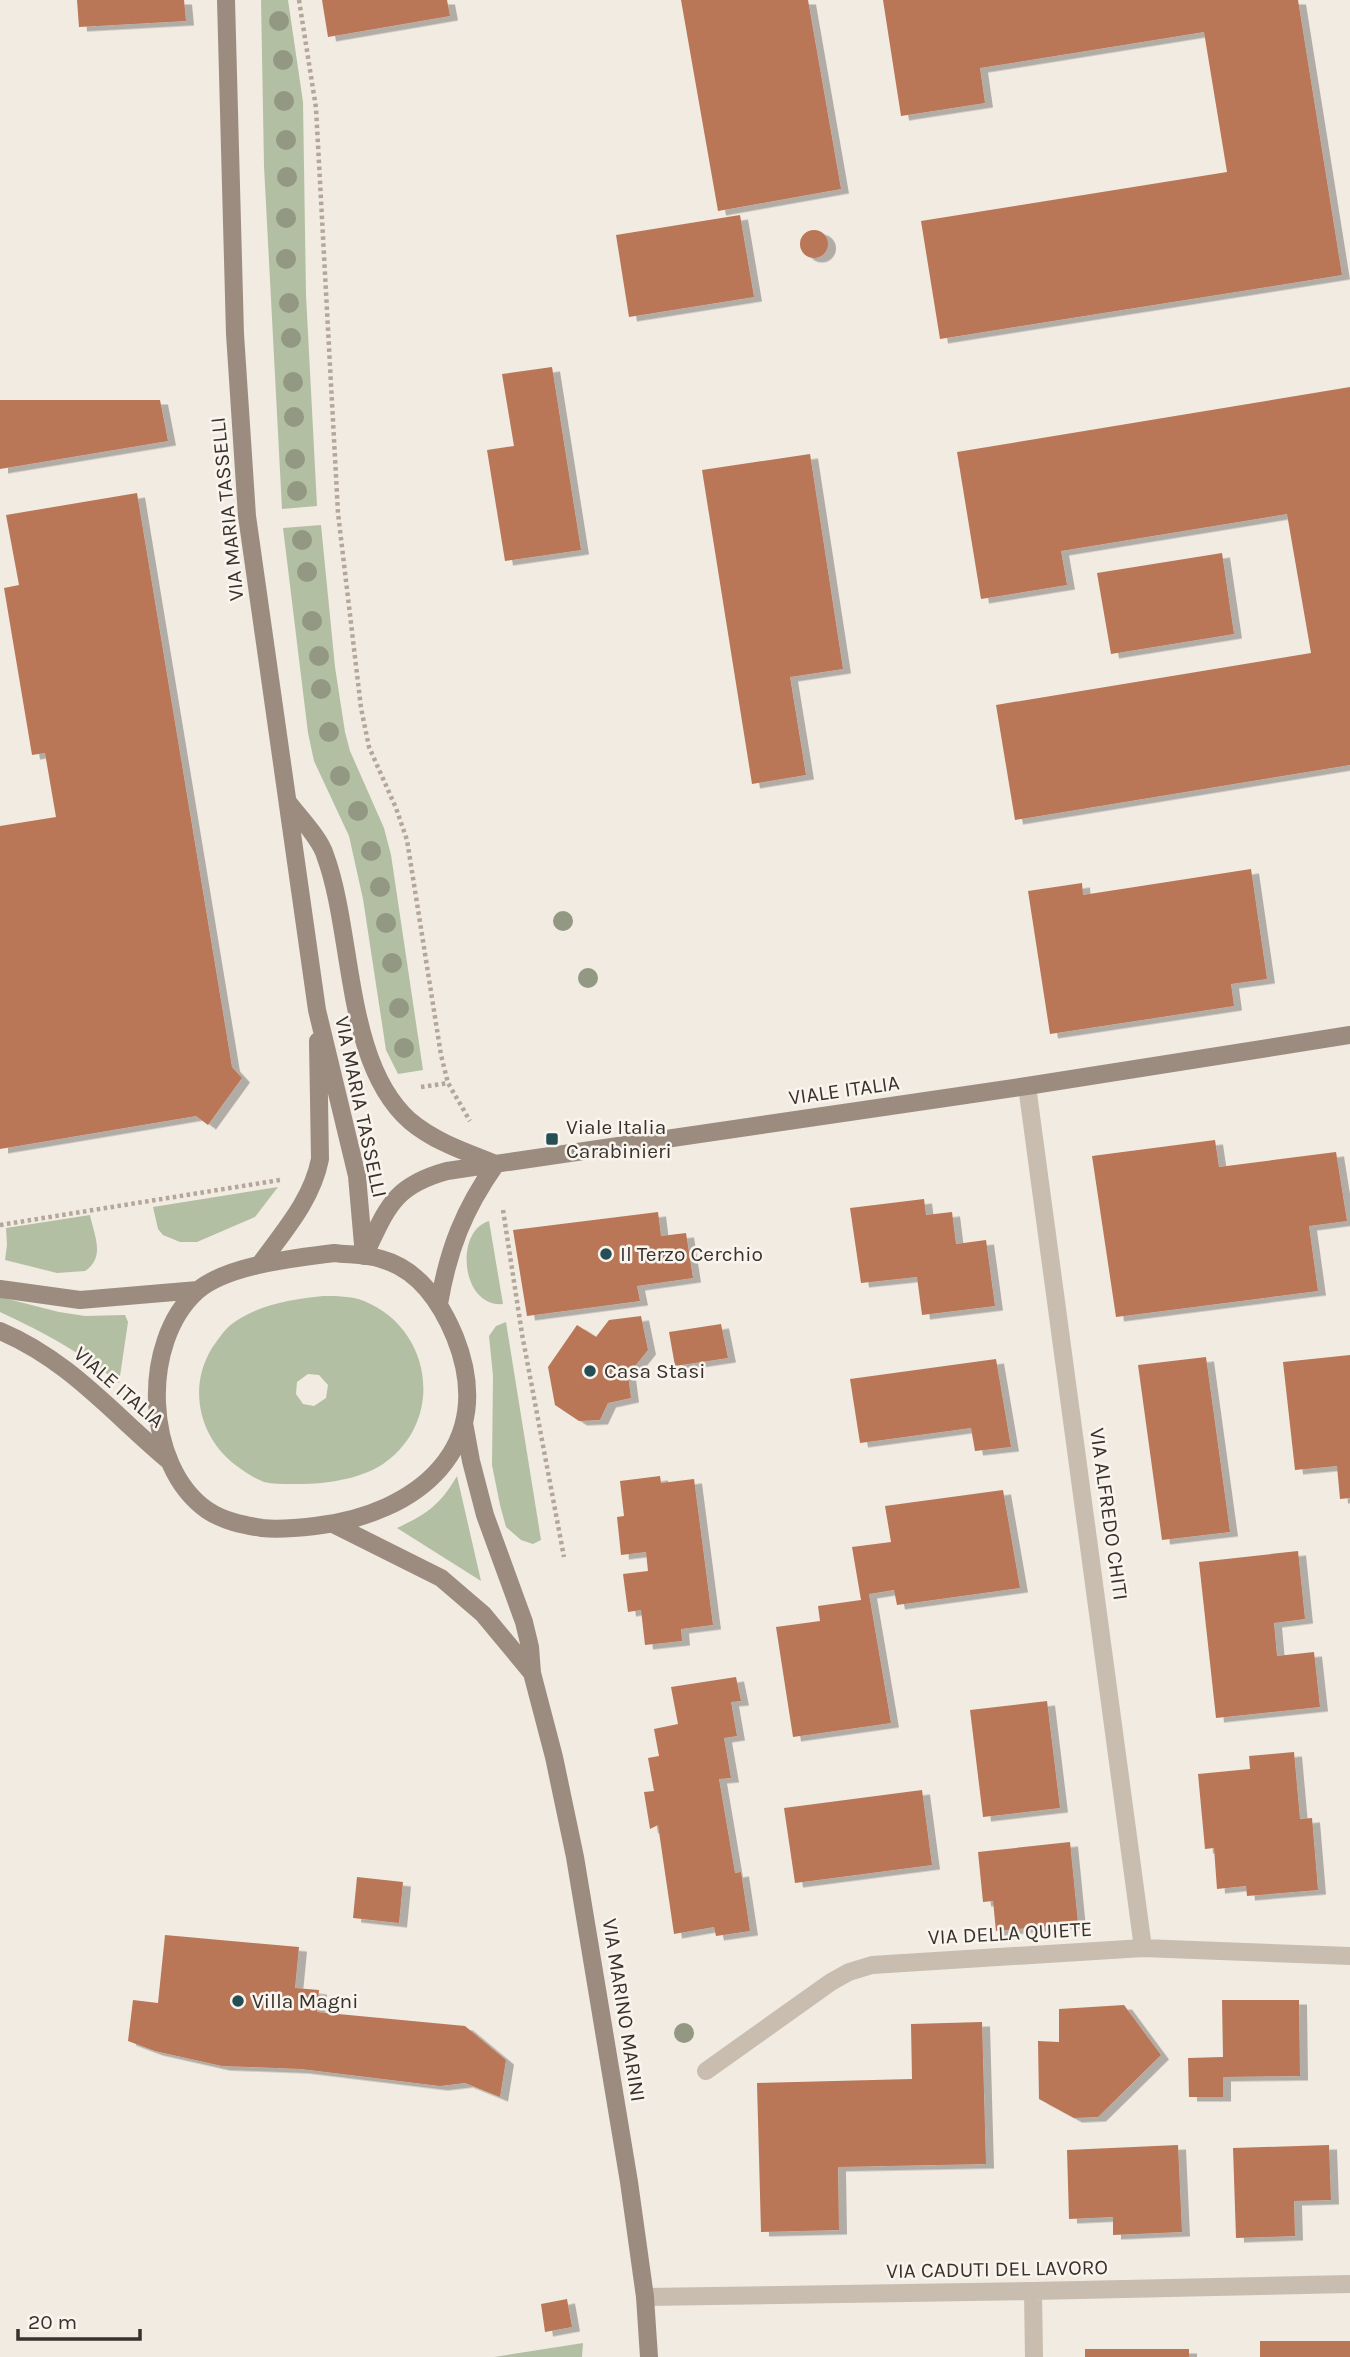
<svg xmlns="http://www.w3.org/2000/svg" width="1350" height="2357" font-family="Karla,sans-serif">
<defs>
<filter id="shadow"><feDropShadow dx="8" dy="4.5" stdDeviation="0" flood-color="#0004"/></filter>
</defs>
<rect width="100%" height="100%" fill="#f1ebe2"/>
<path fill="#b3bfa3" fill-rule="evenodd" d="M 261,0 L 288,0 L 303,102 L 306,295 L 317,506 L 282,509 L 264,166 Z
M 321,525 L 335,667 L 345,732 L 350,751 L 384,828 L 391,855 L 423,1070 L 398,1074 L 386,1050 L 363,899 L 349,836 L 314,761 L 308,733 L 283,528 Z
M 278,1187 L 255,1217 L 197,1242 L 180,1242 L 163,1235 L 158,1229 L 153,1207 Z
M 90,1215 C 94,1235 106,1257 85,1271 L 57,1273 L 5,1260 L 7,1245 L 6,1228 Z
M 489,1221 L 503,1304 C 461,1308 454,1231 489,1221 Z
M 323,1296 C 337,1296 351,1296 364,1301 C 431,1328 445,1417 387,1461 C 363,1480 321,1485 291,1484 C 282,1484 272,1484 264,1482 C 256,1479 248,1474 241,1469 C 201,1443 186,1390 212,1348 C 219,1338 226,1327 236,1321 C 262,1304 293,1299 323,1296 ZM 308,1374 L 319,1375 L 328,1385 L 326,1398 L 314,1406 L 303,1404 L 296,1394 L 297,1382 Z
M 0,1297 L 59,1312 L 85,1316 L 125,1315 L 128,1322 L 119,1383 C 80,1352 45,1333 0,1312 Z
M 506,1322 L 541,1540 L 533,1544 L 521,1540 L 506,1527 L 500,1505 L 492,1465 L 493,1376 L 489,1336 L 496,1326 Z
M 457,1476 L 481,1581 L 397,1528 C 427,1514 440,1505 457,1476 Z
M 583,2343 L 582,2357 L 494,2357 Z"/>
<path fill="#b97758" filter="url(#shadow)" d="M 77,0 L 184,0 L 186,21 L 79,27 Z
M 322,0 L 447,0 L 450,16 L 328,37 Z
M 681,0 L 808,0 L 841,189 L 718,211 Z
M 883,0 L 1298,0 L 1342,275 L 940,339 L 921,221 L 1227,172 L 1204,32 L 980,68 L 985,103 L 901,116 Z
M 740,215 L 754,297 L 629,317 L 616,235 Z
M800 244a14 14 0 1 1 28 0a14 14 0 1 1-28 0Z
M 552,367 L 581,550 L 505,561 L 487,450 L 514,446 L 502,374 Z
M 1350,387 L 1350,765 L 1015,820 L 996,705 L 1311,653 L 1287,514 L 1061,551 L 1067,585 L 981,599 L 957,452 Z
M 0,400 L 160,400 L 168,441 L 0,469 Z
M 810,454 L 843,669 L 790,677 L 806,775 L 752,784 L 702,470 Z
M 137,493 L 232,1067 L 242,1078 L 208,1125 L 196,1116 L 0,1149 L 0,826 L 56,817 L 45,753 L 32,755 L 4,588 L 19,585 L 6,515 Z
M 1222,553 L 1234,634 L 1111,654 L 1097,573 Z
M 1251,869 L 1267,979 L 1231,984 L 1234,1006 L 1050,1034 L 1028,891 L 1082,883 L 1083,895 Z
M 1215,1140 L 1219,1167 L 1336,1152 L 1347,1221 L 1309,1226 L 1318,1291 L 1116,1317 L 1092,1156 Z
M 924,1199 L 926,1215 L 952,1212 L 956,1244 L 986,1240 L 995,1306 L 922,1315 L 917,1277 L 861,1283 L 850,1208 Z
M 658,1212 L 661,1236 L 686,1233 L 693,1278 L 637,1286 L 640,1301 L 527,1316 L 513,1230 Z
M 641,1316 L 648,1350 L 628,1375 L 631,1398 L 608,1403 L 600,1420 L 579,1421 L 555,1405 L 548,1367 L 577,1325 L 596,1337 L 609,1320 Z
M 721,1324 L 728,1358 L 675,1366 L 669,1332 Z
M 1350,1355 L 1350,1498 L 1340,1499 L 1337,1466 L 1295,1470 L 1283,1362 Z
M 1206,1357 L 1230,1532 L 1162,1540 L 1138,1365 Z
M 996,1359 L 1011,1447 L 975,1451 L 971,1428 L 860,1443 L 850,1379 Z
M 660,1476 L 661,1483 L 694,1479 L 713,1625 L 681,1629 L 682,1641 L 645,1645 L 641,1610 L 628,1612 L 623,1574 L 648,1571 L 646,1552 L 621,1555 L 617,1517 L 624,1516 L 620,1481 Z
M 1003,1490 L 1020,1588 L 897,1605 L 894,1590 L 869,1594 L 891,1723 L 793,1737 L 776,1627 L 820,1621 L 818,1606 L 861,1600 L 852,1547 L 891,1542 L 885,1506 Z
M 1298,1551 L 1305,1619 L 1274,1623 L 1277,1656 L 1314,1652 L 1320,1707 L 1216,1718 L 1199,1562 Z
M 736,1677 L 741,1701 L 731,1702 L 737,1736 L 724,1738 L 731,1778 L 719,1779 L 735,1873 L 741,1872 L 750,1931 L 716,1936 L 714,1927 L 674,1934 L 658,1825 L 650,1829 L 644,1792 L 654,1791 L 648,1758 L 659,1756 L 654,1729 L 678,1724 L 671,1687 Z
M 1047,1701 L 1060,1808 L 983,1817 L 970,1710 Z
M 1294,1752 L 1300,1819 L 1312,1818 L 1318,1890 L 1247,1896 L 1246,1886 L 1217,1889 L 1214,1848 L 1205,1849 L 1198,1774 L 1250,1769 L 1249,1756 Z
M 922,1790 L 932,1865 L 795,1883 L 784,1808 Z
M 1070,1842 L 1078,1923 L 996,1931 L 993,1901 L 983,1902 L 978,1852 Z
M 357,1877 L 403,1882 L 399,1923 L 353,1918 Z
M 165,1935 L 299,1947 L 295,1988 L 319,1990 L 317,2012 L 465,2026 L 506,2060 L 500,2097 L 465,2083 L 440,2086 L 301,2069 L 222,2066 L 155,2051 L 128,2041 L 133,2000 L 158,2003 Z
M 1222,2000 L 1299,2000 L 1300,2076 L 1223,2077 L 1223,2097 L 1189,2097 L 1188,2058 L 1223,2057 Z
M 1124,2005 L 1161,2055 L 1098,2117 L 1074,2118 L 1039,2099 L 1038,2041 L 1059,2042 L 1059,2009 Z
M 982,2022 L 986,2164 L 838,2167 L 839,2230 L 761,2232 L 757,2083 L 912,2079 L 911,2024 Z
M 1178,2145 L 1182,2232 L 1113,2235 L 1113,2217 L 1069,2219 L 1067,2150 Z
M 1329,2145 L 1331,2200 L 1294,2201 L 1295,2236 L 1236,2238 L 1233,2148 Z
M 567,2299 L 572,2327 L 545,2332 L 541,2304 Z
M 1260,2341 L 1350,2341 L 1350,2357 L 1260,2357 Z
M 1085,2349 L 1189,2349 L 1189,2357 L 1085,2357 Z"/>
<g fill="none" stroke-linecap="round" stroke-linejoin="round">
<path stroke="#b4a799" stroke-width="4.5" stroke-dasharray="3.5 3.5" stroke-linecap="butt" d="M 299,0 L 316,108 L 338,513 L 361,708 L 369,747 L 396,808 L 407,840 L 441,1055 L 448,1083 L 470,1121
M 421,1087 L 448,1083
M 503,1210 L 522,1334 L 564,1557
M 0,1225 L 280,1180"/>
<path stroke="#c8bdaf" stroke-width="18" d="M 1027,1086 L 1143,1948
M 706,2071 L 831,1982 L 849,1972 L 872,1965 L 1143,1948 L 1350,1956
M 1033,2291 L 1034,2357
M 645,2297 L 1033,2291 L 1350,2284"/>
<path stroke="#9c8c80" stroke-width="18" d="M 226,0 L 235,334 L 247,516 L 317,1010 L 357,1176 L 364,1256
M 288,802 C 299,817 320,838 325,855 C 354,933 344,1063 410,1121 C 435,1142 466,1152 496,1164
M 334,1253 C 349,1255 366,1254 381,1259 C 418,1269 441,1303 455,1337 C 499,1447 418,1514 315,1526 C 298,1528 279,1530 262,1528 C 243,1525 223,1521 207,1510 C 144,1466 140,1342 197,1291 C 227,1265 295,1258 334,1253 Z
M 364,1256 C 387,1209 392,1186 447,1171 L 1027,1086 L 1350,1035
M 260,1264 C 284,1231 312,1200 320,1159 L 318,1041
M 0,1289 L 80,1300 L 198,1290
M 439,1304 C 448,1250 464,1209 496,1164
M 0,1331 C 69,1360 112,1413 168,1460
M 464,1423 L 471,1461 L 485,1515 L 524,1622 L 530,1647 L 532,1673 L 554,1757 L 575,1857 L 629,2182 L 645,2297 L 649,2357
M 333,1524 L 441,1578 L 483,1614 L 532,1673"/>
</g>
<g fill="#929881">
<circle cx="279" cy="21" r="10"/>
<circle cx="283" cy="60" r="10"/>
<circle cx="284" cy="101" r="10"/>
<circle cx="286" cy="140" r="10"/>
<circle cx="287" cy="177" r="10"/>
<circle cx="286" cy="218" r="10"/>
<circle cx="286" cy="259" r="10"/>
<circle cx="289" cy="303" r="10"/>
<circle cx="291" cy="338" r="10"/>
<circle cx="293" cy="382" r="10"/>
<circle cx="294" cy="417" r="10"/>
<circle cx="295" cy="459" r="10"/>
<circle cx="297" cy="491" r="10"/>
<circle cx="302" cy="540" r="10"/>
<circle cx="307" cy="572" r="10"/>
<circle cx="312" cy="621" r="10"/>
<circle cx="319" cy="656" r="10"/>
<circle cx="321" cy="689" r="10"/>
<circle cx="329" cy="732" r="10"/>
<circle cx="340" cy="776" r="10"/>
<circle cx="358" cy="811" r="10"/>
<circle cx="371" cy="851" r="10"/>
<circle cx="380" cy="887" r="10"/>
<circle cx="563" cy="921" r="10"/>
<circle cx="386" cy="923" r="10"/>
<circle cx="392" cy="963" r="10"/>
<circle cx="588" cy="978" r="10"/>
<circle cx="399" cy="1008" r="10"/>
<circle cx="404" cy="1048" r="10"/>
<circle cx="684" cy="2033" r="10"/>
</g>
<g fill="#264e55" stroke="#f9f5ee" stroke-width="2.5">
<rect x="545" y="1132" width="14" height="14" rx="3.5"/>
<circle cx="606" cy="1254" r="7"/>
<circle cx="590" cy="1371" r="7"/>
<circle cx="238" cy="2001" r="7"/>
</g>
<g text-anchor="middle" stroke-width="5" stroke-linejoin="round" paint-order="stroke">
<g font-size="21" fill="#38312c" stroke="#f9f5ee">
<text transform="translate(227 509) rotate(-96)" y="7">VIA MARIA TASSELLI</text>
<text transform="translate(844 1090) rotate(-8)" y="7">VIALE ITALIA</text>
<text transform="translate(361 1107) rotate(78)" y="7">VIA MARIA TASSELLI</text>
<text transform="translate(119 1387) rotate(41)" y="7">VIALE ITALIA</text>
<text transform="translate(1109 1514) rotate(82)" y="7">VIA ALFREDO CHITI</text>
<text transform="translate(1010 1933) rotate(-3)" y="7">VIA DELLA QUIETE</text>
<text transform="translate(624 2010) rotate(81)" y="7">VIA MARINO MARINI</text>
<text transform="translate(997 2269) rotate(-1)" y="7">VIA CADUTI DEL LAVORO</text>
</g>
<g font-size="21" fill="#38312c" stroke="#f9f5ee" text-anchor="start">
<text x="566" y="1134">Viale Italia<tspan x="566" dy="24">Carabinieri</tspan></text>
<text x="620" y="1261">Il Terzo Cerchio</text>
<text x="604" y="1378">Casa Stasi</text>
<text x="252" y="2008">Villa Magni</text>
</g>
</g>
<path d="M18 2329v10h122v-10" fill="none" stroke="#38312c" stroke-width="3.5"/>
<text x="28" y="2329" font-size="21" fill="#38312c" stroke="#f9f5ee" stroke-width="5" paint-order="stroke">20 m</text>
</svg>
